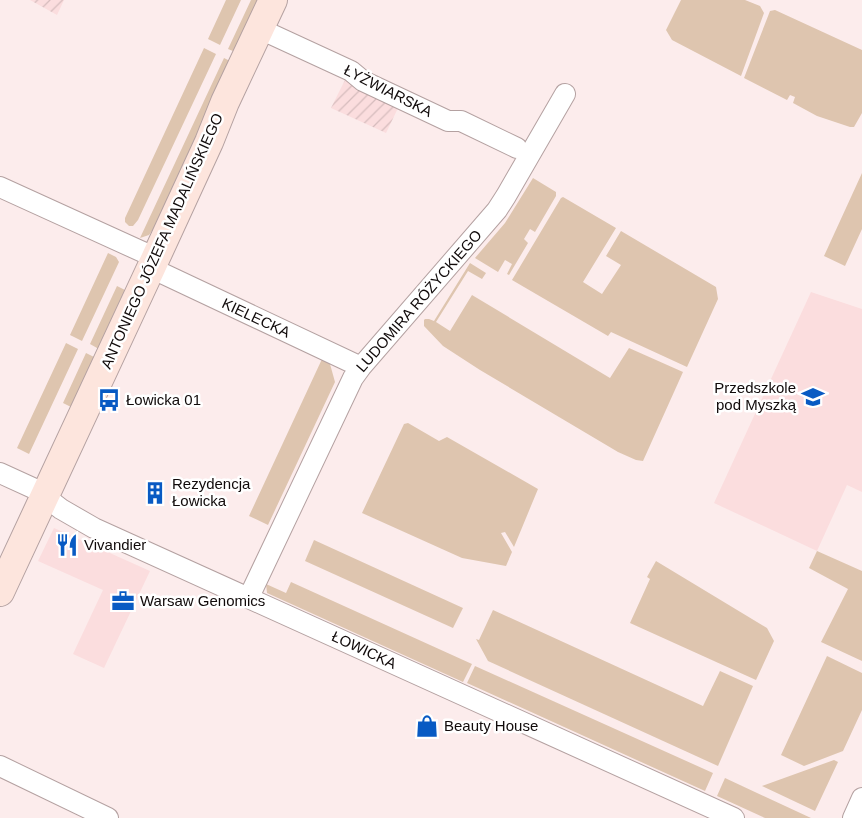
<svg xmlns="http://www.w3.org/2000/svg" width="862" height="818" font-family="Arial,sans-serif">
<defs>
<pattern id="industrial-furrows" width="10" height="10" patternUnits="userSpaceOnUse" patternTransform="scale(1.25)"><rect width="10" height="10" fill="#fbddde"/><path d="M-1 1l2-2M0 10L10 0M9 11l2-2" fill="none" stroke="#d6bcbd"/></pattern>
</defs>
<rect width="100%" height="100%" fill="#fcecec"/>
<path fill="#fbddde" d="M 811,292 L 862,309 L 862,492 L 847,485 L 817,551 L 714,503 Z
M 54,528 L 150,571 L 104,668 L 73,654 L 103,590 L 38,561 Z"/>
<path fill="url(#industrial-furrows)" d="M 30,0 L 64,0 L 57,15 Z
M 345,80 L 399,106 L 386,133 L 331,108 Z"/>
<path fill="#dec5af" d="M 226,0 L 241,0 L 220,45 L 208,39 Z
M 251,0 L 261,0 L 237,49 L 233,51 L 228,49 Z
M 681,0 L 745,0 L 760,6 L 764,13 L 741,76 L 672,40 L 666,30 Z
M 775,10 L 862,50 L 862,113 L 854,127 L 850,127 L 817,116 L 793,103 L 795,97 L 790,95 L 787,100 L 744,78 L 770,11 Z
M 204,48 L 216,54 L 138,220 L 133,226 L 129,226 L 125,222 L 125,218 Z
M 224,58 L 232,62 L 154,228 L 149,235 L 140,238 Z
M 862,173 L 862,229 L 845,266 L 824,256 Z
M 533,178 L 556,192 L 556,196 L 535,232 L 530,229 L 524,239 L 528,243 L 509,275 L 507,274 L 512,264 L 505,260 L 498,272 L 475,258 L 505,223 Z
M 563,197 L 616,228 L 583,282 L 602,294 L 621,265 L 606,256 L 621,231 L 716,287 L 718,299 L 687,367 L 611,332 L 608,336 L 512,280 L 561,198 Z
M 108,253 L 116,257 L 119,262 L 82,341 L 70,335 Z
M 470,263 L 486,273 L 482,279 L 468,271 L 436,322 L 450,331 L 472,295 L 610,378 L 629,348 L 683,372 L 643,461 L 636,460 L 618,452 L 480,370 L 443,346 L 424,326 L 424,320 L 425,319 L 429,319 L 434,321 Z
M 117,286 L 125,290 L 98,348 L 97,348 L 90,344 Z
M 66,343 L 78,349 L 29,454 L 17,448 Z
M 86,353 L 94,357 L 71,407 L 63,403 Z
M 322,359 L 330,364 L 335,382 L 268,525 L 249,516 Z
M 408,423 L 439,441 L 447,437 L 538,489 L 514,547 L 505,532 L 501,533 L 512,552 L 506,566 L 462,558 L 362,513 L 404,424 Z
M 314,540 L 463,608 L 453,628 L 305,561 Z
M 817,551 L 862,571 L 862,661 L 821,642 L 848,589 L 809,568 Z
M 656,561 L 767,628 L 774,641 L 756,680 L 630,623 L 650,579 L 647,577 Z
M 291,582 L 472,664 L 463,682 L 267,593 L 266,584 L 286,593 Z
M 493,610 L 703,706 L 720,671 L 753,686 L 718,766 L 488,661 L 476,639 L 479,640 Z
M 827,656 L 862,673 L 862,710 L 843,751 L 804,766 L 781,755 Z
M 475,666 L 713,773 L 705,791 L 467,683 Z
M 834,760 L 838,762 L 815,811 L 762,786 Z
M 725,778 L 811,818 L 765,818 L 717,796 Z"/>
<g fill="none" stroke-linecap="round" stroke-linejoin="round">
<defs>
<path id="street" d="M 260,29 L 351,71 L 363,81 L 448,121 L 461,121 L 517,148
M 0,187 L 156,258
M 151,268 L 361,367
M 0,473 L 35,489 L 61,509 L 94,528 L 734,818
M 249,597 L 353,378 L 361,367 L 497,210 L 506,196 L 565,94
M 0,766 L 108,818
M 853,818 L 862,798"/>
<path id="secondary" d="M 0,592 L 151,268 L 209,142 L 225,102 L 273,0"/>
</defs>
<use href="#street" stroke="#b4a1a1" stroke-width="22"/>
<use href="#secondary" stroke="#b4a1a1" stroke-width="30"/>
<use href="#street" stroke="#fff" stroke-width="20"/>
<use href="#secondary" stroke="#fde5dd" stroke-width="28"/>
</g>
<defs>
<symbol id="school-bare" viewBox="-9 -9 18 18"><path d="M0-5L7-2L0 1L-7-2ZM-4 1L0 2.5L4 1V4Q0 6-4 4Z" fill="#085ac3" stroke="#fff" stroke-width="2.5" paint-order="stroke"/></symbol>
<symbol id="bus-bare" viewBox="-9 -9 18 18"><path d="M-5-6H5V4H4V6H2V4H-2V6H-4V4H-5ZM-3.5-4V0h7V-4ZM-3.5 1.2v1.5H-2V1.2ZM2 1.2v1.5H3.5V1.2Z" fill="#085ac3" stroke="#fff" stroke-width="2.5" paint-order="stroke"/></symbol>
<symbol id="building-bare" viewBox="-9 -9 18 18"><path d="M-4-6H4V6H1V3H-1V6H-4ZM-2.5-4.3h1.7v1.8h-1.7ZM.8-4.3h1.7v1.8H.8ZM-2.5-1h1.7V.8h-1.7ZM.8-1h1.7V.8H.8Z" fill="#085ac3" stroke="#fff" stroke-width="2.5" paint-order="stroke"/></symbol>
<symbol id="restaurant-bare" viewBox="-9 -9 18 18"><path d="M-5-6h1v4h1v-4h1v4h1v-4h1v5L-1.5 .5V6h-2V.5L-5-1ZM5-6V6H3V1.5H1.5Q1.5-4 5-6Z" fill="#085ac3" stroke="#fff" stroke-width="2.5" paint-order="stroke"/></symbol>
<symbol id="office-bare" viewBox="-9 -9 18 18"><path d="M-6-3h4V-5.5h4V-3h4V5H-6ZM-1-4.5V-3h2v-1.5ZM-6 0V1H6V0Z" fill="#085ac3" stroke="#fff" stroke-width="2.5" paint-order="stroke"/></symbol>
<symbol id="shop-bare" viewBox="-9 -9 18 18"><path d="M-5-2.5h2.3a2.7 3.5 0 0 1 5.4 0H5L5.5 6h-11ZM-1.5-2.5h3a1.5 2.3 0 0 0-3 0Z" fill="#085ac3" stroke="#fff" stroke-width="2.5" paint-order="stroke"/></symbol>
</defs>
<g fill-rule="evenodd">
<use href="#school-bare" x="797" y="381" width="32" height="32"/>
<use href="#bus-bare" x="93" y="384" width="32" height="32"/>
<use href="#building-bare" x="139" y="477" width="32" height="32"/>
<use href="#restaurant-bare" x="51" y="529" width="32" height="32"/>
<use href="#office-bare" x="107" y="585" width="32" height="32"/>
<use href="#shop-bare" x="411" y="710" width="32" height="32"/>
</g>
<g text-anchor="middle" stroke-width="5" stroke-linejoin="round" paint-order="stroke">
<g font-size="15" fill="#100a0a" stroke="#fff">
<text transform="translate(388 91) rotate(27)" y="5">ŁYŻWIARSKA</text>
<text transform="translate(162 241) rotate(-66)" y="5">ANTONIEGO JÓZEFA MADALIŃSKIEGO</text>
<text transform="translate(419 301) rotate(-49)" y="5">LUDOMIRA RÓŻYCKIEGO</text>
<text transform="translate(256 318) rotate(25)" y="5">KIELECKA</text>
<text transform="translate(364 650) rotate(25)" y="5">ŁOWICKA</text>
</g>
<g font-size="15" fill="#100a0a" stroke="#fff" text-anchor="start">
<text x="796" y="393" text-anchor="end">Przedszkole<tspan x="796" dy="17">pod Myszką</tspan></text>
<text x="126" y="405">Łowicka 01</text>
<text x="172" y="489">Rezydencja<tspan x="172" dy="17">Łowicka</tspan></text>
<text x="84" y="550">Vivandier</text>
<text x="140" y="606">Warsaw Genomics</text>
<text x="444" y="731">Beauty House</text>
</g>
</g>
</svg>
